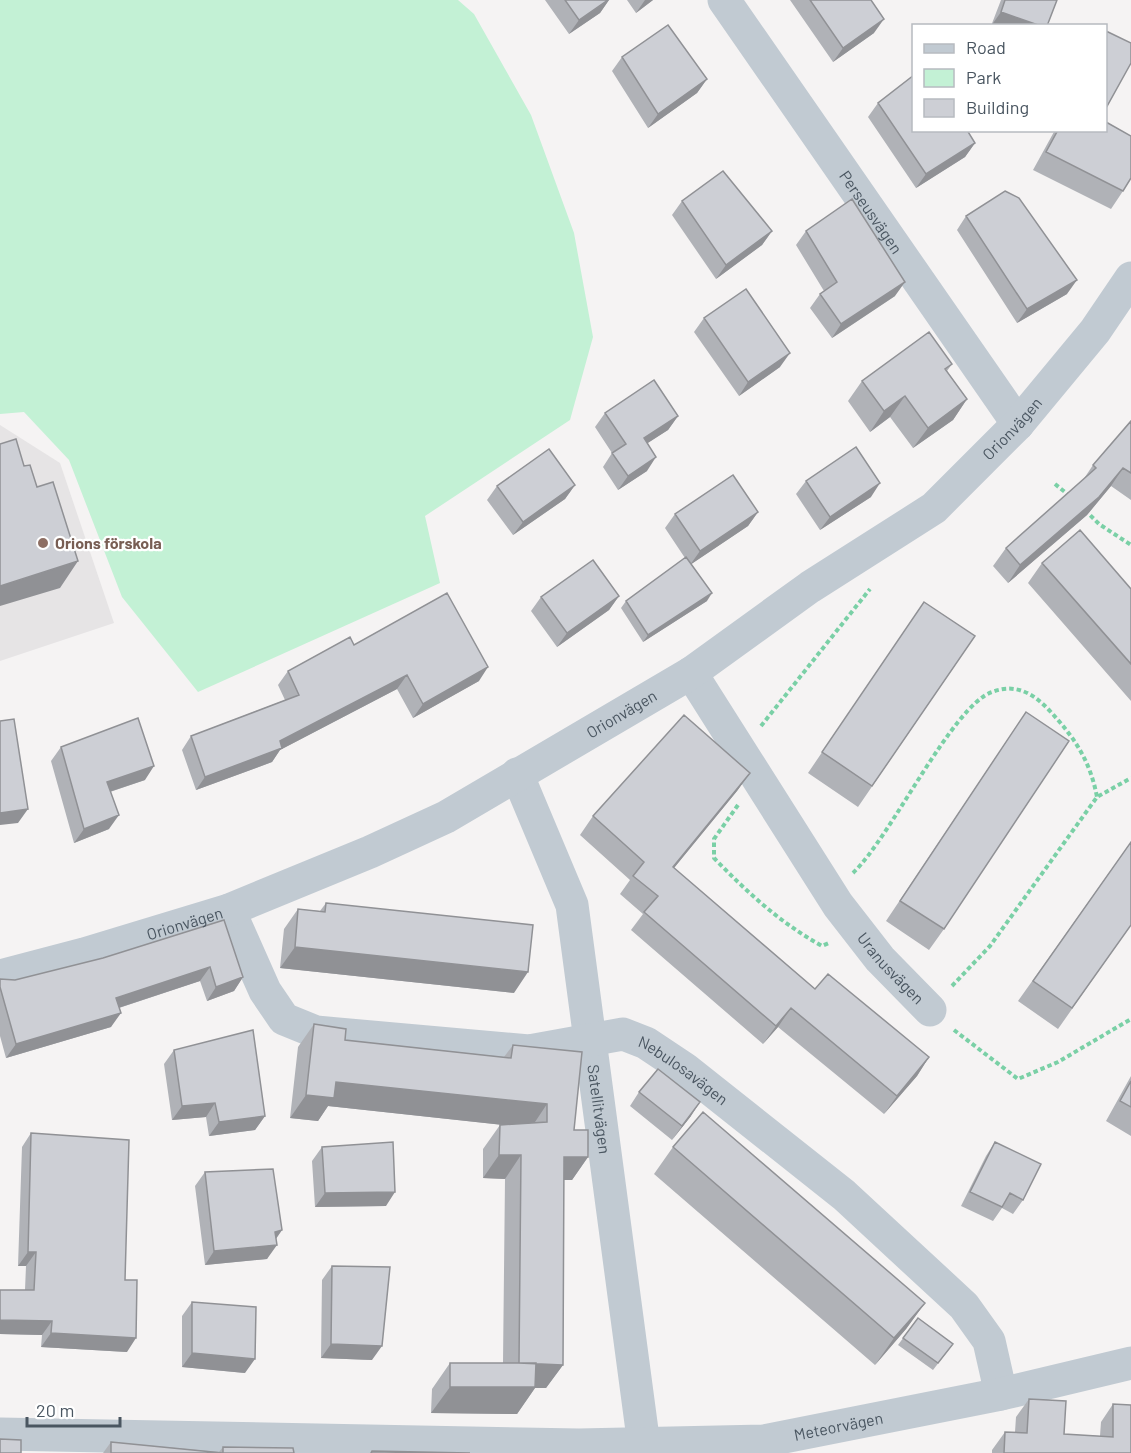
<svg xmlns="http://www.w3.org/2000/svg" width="1131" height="1453" font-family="Barlow,sans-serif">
<rect width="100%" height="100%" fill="#f5f3f3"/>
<path fill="#e6e4e5" d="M 0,425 L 60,463 L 114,623 L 0,661 Z"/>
<path fill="#c3f1d5" d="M 0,0 L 458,0 L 474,14 L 531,115 L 574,233 L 593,337 L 570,420 L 425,516 L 440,583 L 198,692 L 122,597 L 69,460 L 24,412 L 0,414 Z"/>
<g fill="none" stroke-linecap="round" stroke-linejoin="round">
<path stroke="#7ad0a6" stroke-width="4" stroke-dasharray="4.5 3" stroke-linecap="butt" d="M 1055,484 L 1071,497
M 1085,510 L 1099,524 L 1131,545
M 761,726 L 870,589
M 738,805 L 714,839 L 714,858 C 748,893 779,922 822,946 L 829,943
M 853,873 C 891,837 952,706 992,692 C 1015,683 1033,693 1049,710 C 1074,737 1090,760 1097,797
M 952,986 L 990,946 L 1097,797 L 1131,778
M 954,1030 L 1018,1079 L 1058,1062 L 1131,1019"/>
<g stroke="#c1cad2" stroke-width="33">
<path id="s1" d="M 724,0 L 1018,424"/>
<path id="s2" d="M 691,673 L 838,905 L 880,959 L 930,1010"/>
<path id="s3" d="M 517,774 L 572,905 L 645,1453"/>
<path id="s4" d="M 229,910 L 265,991 L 284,1019 L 316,1032 L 529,1051 L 623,1034 L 646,1043 L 685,1069 L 844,1195 L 964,1306 L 989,1341 L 1001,1394"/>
<path id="s5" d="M 0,976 L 84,954 L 229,910 L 370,852 L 446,817 L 691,673 L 810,587 L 934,508 L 1018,424 L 1095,331 L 1131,278"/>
<path id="s6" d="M 0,1434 L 579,1445 L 764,1441 L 1001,1394 L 1131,1363"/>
</g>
</g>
<path fill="#b0b2b7" d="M 545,0 L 609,0 L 600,13 L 569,34 Z
M 627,0 L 653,0 L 636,13 Z
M 790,0 L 871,0 L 874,33 L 833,62 Z
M 1001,0 L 1057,0 L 1047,26 L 991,26 Z
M 622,57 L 707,79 L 697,93 L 648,128 L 612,71 Z
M 878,103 L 914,130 L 975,143 L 965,157 L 916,188 L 868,117 Z
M 1055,130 L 1106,130 L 1123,191 L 1111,209 L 1033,170 Z
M 682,201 L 772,231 L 762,245 L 716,279 L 672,215 Z
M 966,216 L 1067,294 L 1017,323 L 957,230 Z
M 806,231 L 895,296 L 832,338 L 810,308 L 820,294 L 824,291 L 796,245 Z
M 704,318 L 780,367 L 739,396 L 694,332 Z
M 952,364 L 947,371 L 967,399 L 953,420 L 913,448 L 890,417 L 870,432 L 848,401 L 862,381 Z
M 605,413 L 678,416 L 668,430 L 647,443 L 647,471 L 618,490 L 603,467 L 612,453 L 595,427 Z
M 1131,421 L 1131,500 L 1111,486 L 1087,515 L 1008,583 L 993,566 L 1006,548 L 1083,480 L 1093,465 Z
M 806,481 L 871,497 L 820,530 L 796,494 Z
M 575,485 L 565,499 L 513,535 L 487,500 L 497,486 Z
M 758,512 L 748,526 L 691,564 L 707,601 L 643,642 L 621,608 L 626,601 L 685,558 L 665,528 L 675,514 Z
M 1042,563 L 1131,589 L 1131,701 L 1028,583 Z
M 619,596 L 609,610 L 557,647 L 531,611 L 541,597 Z
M 924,602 L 975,636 L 858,807 L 808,773 Z
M 354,645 L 479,681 L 413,718 L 397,689 L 280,750 L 272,762 L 196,790 L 182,750 L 191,736 L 285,700 L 278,685 L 288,671 Z
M 1026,712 L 944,929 L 929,950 L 886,921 Z
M 61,747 L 145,780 L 110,792 L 109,829 L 74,843 L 51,761 Z
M 750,773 L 737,791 L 674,868 L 815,989 L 929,1057 L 917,1076 L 884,1114 L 778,1027 L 763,1044 L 631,930 L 643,914 L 620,894 L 630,880 L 580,835 L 593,816 Z
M 1131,842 L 1131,925 L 1058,1029 L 1018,1001 Z
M 326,903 L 514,993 L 280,968 L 284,929 L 298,909 L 320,911 Z
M 224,920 L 243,977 L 234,991 L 207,1001 L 200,981 L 119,1008 L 111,1027 L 6,1058 L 0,1036 L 0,979 L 15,980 L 103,958 Z
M 314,1024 L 345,1040 L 504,1057 L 513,1045 L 574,1130 L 588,1157 L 572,1180 L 564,1180 L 563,1365 L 546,1388 L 535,1388 L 517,1414 L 431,1413 L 432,1389 L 450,1363 L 503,1363 L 505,1179 L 483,1178 L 483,1149 L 500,1125 L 504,1125 L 328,1106 L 318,1121 L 290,1118 L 298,1047 Z
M 174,1050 L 265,1116 L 255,1130 L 209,1136 L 206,1117 L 172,1120 L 164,1064 Z
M 1131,1076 L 1131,1136 L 1106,1121 Z
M 639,1092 L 691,1116 L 672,1140 L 630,1106 Z
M 31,1133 L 125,1280 L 127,1352 L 41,1347 L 42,1335 L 0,1334 L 0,1290 L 25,1290 L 26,1266 L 18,1266 L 22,1147 Z
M 995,1142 L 1023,1200 L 1013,1214 L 1002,1208 L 993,1221 L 961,1206 L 986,1156 Z
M 322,1147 L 386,1206 L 315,1207 L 312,1161 Z
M 673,1147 L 925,1303 L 906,1329 L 875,1365 L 654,1174 Z
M 205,1172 L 282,1230 L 276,1239 L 267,1259 L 205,1265 L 195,1186 Z
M 332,1266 L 372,1360 L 321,1358 L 322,1280 Z
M 192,1302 L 245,1373 L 182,1367 L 182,1316 Z
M 918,1318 L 953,1344 L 933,1370 L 898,1345 Z
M 1029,1399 L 1064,1434 L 1100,1436 L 1101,1422 L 1113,1404 L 1131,1453 L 992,1453 L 992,1450 L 1005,1432 L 1015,1432 L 1016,1417 Z
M 111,1442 L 219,1452 L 223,1447 L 294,1453 L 103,1453 Z"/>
<path fill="#909195" d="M 609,0 L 600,13 L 569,34 L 579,20 Z
M 645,0 L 653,0 L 636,13 Z
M 1001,12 L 1041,26 L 991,26 Z
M 884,19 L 874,33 L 833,62 L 843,48 Z
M 707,79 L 697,93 L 648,128 L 658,114 Z
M 975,143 L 965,157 L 916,188 L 926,174 Z
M 772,231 L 762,245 L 716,279 L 726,265 Z
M 1077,280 L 1067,294 L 1017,323 L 1027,309 Z
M 905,282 L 895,296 L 832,338 L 841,324 Z
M 790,353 L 780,367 L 739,396 L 748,382 Z
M 905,396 L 890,417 L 870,432 L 884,411 Z
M 967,399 L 953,420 L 913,448 L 928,428 Z
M 678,416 L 668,430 L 634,452 L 644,438 Z
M 656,457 L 647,471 L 618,490 L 628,476 Z
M 1123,468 L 1111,486 L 1087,515 L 1008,583 L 1020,565 Z
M 880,483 L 871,497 L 820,530 L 830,517 Z
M 575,485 L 565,499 L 513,535 L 523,522 Z
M 758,512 L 748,526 L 690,565 L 700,551 Z
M 78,561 L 60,588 L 0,606 L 0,586 Z
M 712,593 L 707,601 L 643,642 L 648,635 Z
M 619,596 L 609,610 L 557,647 L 567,633 Z
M 488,667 L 479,681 L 413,718 L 423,704 Z
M 407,675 L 397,689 L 280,750 L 272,762 L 196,790 L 205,777 L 280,741 Z
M 154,766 L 145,780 L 97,796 L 107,782 Z
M 750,773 L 737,791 L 660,885 L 673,867 Z
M 28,809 L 18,823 L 0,825 L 0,813 Z
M 119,815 L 109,829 L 74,843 L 84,829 Z
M 295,947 L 528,972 L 514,993 L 280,968 Z
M 210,967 L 200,981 L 106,1012 L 116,998 Z
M 243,977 L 234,991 L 207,1001 L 216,987 Z
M 791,1008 L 778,1027 L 763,1044 L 776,1026 Z
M 121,1013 L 111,1027 L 6,1058 L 16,1044 Z
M 929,1057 L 917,1076 L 884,1114 L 897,1096 Z
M 336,1082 L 547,1104 L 531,1128 L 328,1106 L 318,1121 L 290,1118 L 306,1095 Z
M 700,1102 L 691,1116 L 672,1140 L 682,1126 Z
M 215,1103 L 206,1117 L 172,1120 L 182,1106 Z
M 265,1116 L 255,1130 L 209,1136 L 219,1122 Z
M 499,1155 L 521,1155 L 505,1179 L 483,1178 Z
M 564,1157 L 588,1157 L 572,1180 L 548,1180 Z
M 395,1192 L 386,1206 L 315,1207 L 325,1193 Z
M 282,1230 L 272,1244 L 275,1232 Z
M 277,1245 L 267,1259 L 205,1265 L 214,1251 Z
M 28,1252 L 36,1252 L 26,1266 L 18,1266 Z
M 925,1303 L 906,1329 L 875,1365 L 894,1338 Z
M 0,1320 L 52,1321 L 42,1335 L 0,1334 Z
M 51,1333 L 136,1338 L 127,1352 L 41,1347 Z
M 331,1344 L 382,1346 L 372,1360 L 321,1358 Z
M 192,1353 L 255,1359 L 245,1373 L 182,1367 Z
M 519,1364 L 563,1365 L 546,1388 L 535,1388 L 517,1414 L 431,1413 L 450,1387 Z"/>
<path fill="#cdcfd5" stroke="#909195" stroke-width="1.5" d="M 565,0 L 608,0 L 579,20 Z
M 810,0 L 871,0 L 884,19 L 843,48 Z
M 1005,0 L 1057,0 L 1047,26 L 1041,26 L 1001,12 Z
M 668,25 L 707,79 L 658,114 L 622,57 Z
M 1106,31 L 1131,43 L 1131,63 L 1106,108 Z
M 914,75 L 914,130 L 967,130 L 975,143 L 926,174 L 878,103 Z
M 1106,122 L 1131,136 L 1131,178 L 1123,191 L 1046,152 L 1058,130 L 1106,130 Z
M 723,171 L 772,231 L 726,265 L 682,201 Z
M 1005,191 L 1019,198 L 1077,280 L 1027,309 L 966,216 Z
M 852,199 L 905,282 L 841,324 L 820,294 L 837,282 L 806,231 Z
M 746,289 L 790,353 L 748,382 L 704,318 Z
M 929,332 L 952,364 L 945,369 L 967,399 L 928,428 L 905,396 L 884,411 L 862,381 Z
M 654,380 L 678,416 L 644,438 L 656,457 L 628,476 L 612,453 L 626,444 L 605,413 Z
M 1131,421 L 1131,473 L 1123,468 L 1099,497 L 1020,565 L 1006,548 L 1096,468 L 1093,465 Z
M 16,439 L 24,466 L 30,465 L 37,487 L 53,482 L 78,561 L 0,586 L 0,444 Z
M 856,447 L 880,483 L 830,517 L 806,481 Z
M 549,449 L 575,485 L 523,522 L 497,486 Z
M 733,475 L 758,512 L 700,551 L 675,514 Z
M 1080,530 L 1131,589 L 1131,664 L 1042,563 Z
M 686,557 L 712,593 L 648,635 L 626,601 Z
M 593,560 L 619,596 L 567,633 L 541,597 Z
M 447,593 L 488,667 L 423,704 L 407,675 L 280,741 L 282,748 L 205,777 L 191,736 L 299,695 L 288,671 L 350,637 L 354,645 Z
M 924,602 L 975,636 L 872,786 L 822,752 Z
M 1026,712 L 1069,741 L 944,929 L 900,901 Z
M 684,715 L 750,773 L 673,867 L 815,989 L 828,974 L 929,1057 L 897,1096 L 791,1008 L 776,1026 L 644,912 L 658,896 L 633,876 L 644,862 L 593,816 Z
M 138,718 L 154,766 L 107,782 L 119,815 L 84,829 L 61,747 Z
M 14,719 L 28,809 L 0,813 L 0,721 Z
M 1131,842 L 1131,925 L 1072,1008 L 1033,981 Z
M 326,903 L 533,925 L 528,972 L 295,947 L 298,909 L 325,912 Z
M 224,920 L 243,977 L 216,987 L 210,967 L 116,998 L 121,1013 L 16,1044 L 0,987 L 0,979 L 15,980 L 103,958 Z
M 314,1024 L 346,1029 L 345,1040 L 511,1058 L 513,1045 L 582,1052 L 574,1130 L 588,1130 L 588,1157 L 564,1157 L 563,1365 L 519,1363 L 521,1155 L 499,1155 L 500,1125 L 547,1122 L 547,1104 L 336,1082 L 334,1098 L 306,1095 Z
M 253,1030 L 265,1116 L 219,1122 L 215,1103 L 182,1106 L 174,1050 Z
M 658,1069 L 700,1102 L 682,1126 L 639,1092 Z
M 1131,1081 L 1131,1107 L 1120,1101 Z
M 703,1112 L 925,1303 L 894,1338 L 673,1147 Z
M 31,1133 L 129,1140 L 125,1280 L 137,1280 L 136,1338 L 51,1333 L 52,1321 L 0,1320 L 0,1290 L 34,1290 L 36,1252 L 28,1252 Z
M 393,1142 L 395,1192 L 325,1193 L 322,1147 Z
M 995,1142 L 1041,1164 L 1023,1200 L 1010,1193 L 1002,1207 L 970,1192 Z
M 273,1169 L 282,1230 L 275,1232 L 277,1245 L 214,1251 L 205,1172 Z
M 332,1266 L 390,1267 L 382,1346 L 331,1344 Z
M 192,1302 L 256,1307 L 255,1359 L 192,1353 Z
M 918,1318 L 953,1344 L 938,1363 L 903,1338 Z
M 450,1363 L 536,1363 L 535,1387 L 450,1387 Z
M 1029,1399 L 1066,1401 L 1064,1434 L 1113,1437 L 1113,1404 L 1131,1405 L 1131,1453 L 1004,1453 L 1005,1432 L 1027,1433 Z
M 0,1439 L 21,1440 L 21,1453 L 0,1453 Z
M 111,1442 L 223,1453 L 223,1447 L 293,1448 L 294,1453 L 111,1453 Z
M 372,1451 L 470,1453 L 371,1453 Z"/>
<circle fill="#8d6e63" stroke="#fff" stroke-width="2" cx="43" cy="543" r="6"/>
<g text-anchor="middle" stroke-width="4.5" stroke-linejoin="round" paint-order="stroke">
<g font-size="16" fill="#4a5661" stroke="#fff">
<text dy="6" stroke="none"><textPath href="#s1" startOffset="258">Perseusvägen</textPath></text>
<text dy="6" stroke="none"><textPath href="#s5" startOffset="1164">Orionvägen</textPath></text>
<text dy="6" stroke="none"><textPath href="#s5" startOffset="678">Orionvägen</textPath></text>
<text dy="6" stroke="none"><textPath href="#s5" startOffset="192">Orionvägen</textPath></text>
<text dy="6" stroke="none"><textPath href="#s2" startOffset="357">Uranusvägen</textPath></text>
<text dy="6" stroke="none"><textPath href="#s4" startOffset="537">Nebulosavägen</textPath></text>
<text dy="6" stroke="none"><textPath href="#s3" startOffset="348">Satellitvägen</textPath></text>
<text dy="6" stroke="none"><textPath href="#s6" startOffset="840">Meteorvägen</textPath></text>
</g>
<g font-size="16" font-weight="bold" fill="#785e54" stroke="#fff" text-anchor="start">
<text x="55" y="549">Orions förskola</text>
</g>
</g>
<rect x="912" y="24" width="195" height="108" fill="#ffffff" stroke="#b7bbc0" stroke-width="1.5"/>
<rect x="924" y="44" width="30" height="9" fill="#c1cad2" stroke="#b7bbc0" stroke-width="1.5"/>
<text x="966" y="54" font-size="18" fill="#4a5661">Road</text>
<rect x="924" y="69" width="30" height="18" fill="#c3f1d5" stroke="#b7bbc0" stroke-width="1.5"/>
<text x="966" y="84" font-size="18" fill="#4a5661">Park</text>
<rect x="924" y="99" width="30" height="18" fill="#cdcfd5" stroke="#b7bbc0" stroke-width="1.5"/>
<text x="966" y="114" font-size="18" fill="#4a5661">Building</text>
<path d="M27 1417v9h93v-9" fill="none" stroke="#4a5661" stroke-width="3"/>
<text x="36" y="1417" font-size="18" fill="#4a5661" stroke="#ffffff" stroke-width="4.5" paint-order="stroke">20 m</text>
</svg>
